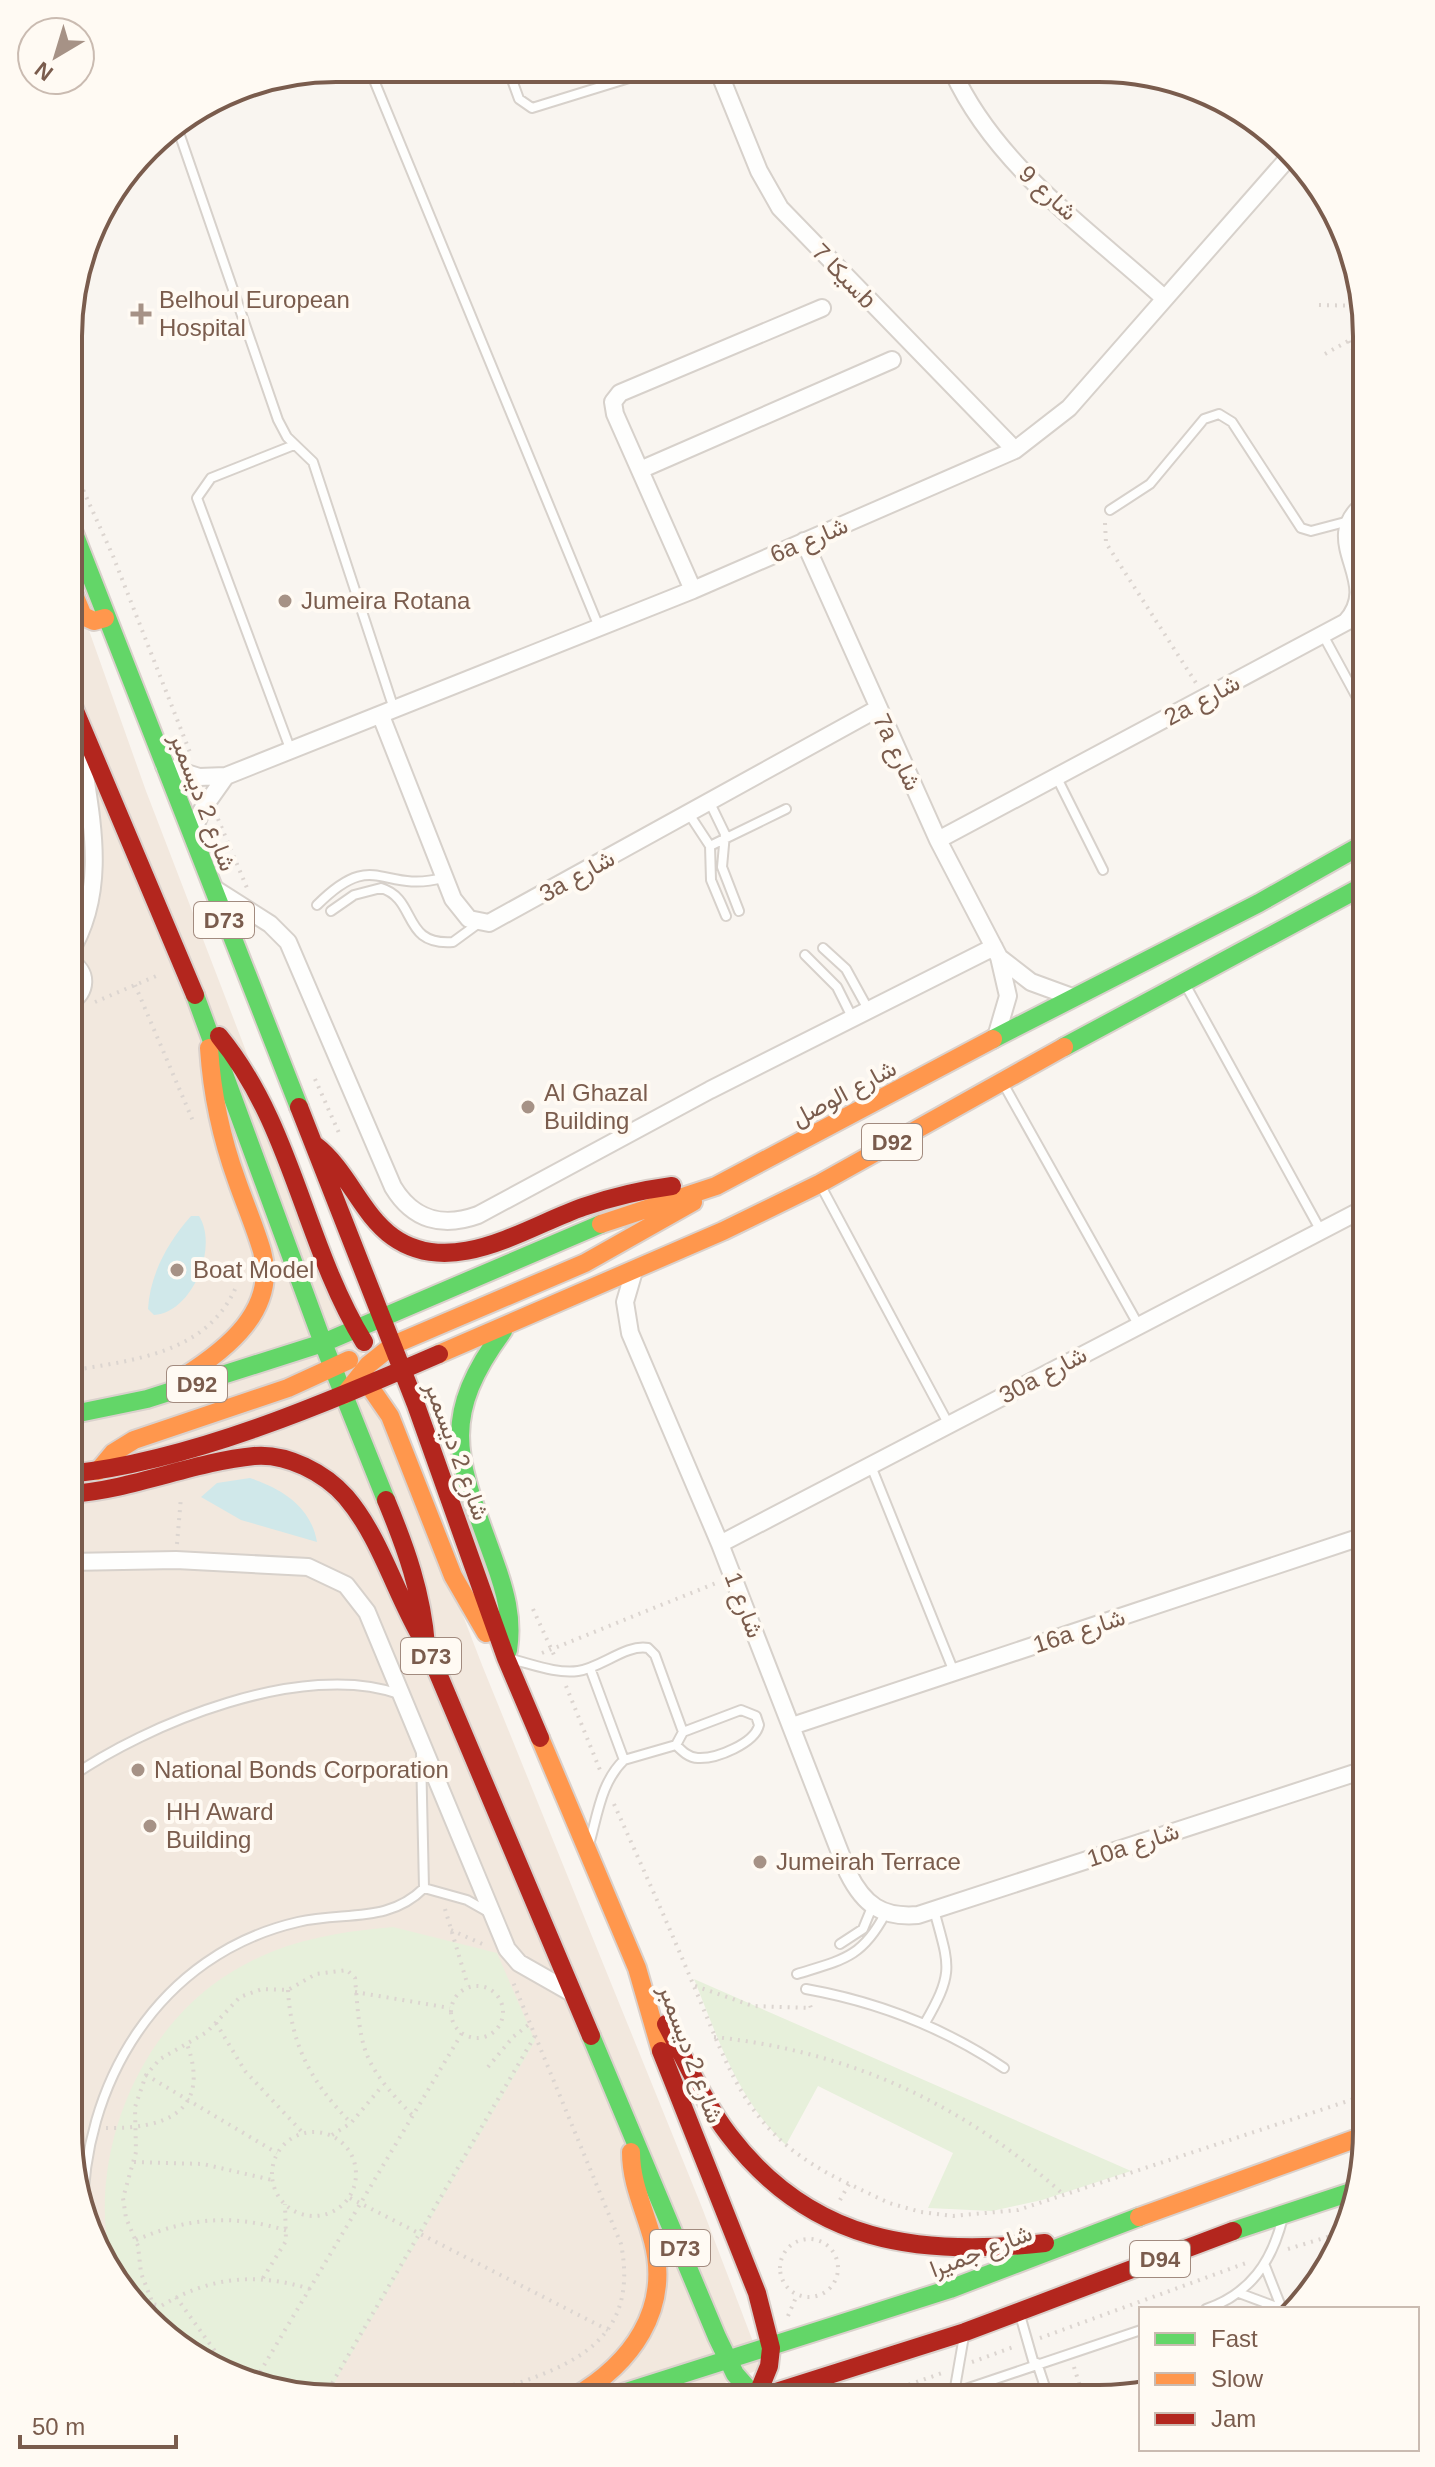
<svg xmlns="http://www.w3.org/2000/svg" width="1435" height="2467" font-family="Arial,Vazirmatn,sans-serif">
<rect width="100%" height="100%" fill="#f9f5f0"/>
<path fill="#f2e8de" d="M 70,577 L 146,791 L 482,1665 L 701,2205 L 763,2368 L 687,2398 L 301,2397 L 173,2343 L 113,2280 L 82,2217 L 68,2131 Z"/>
<path fill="#e7f0db" d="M 393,1927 L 497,1953 L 535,2041 L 326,2397 C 291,2397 261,2380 229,2367 C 211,2359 188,2354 172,2343 C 159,2334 122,2295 114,2281 C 107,2267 107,2248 106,2233 C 97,2143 138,2042 211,1986 C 267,1944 325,1933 393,1927 Z
M 694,1979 L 1131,2171 L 1042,2200 L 992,2211 L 928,2208 L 953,2153 L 818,2086 L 786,2145 C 738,2100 718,2039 694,1979 Z"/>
<path fill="#d0e8ea" d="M 191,1216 L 199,1216 C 219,1247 192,1313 154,1315 L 148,1309 C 150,1274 168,1242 191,1216 Z
M 250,1478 C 283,1489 311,1507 317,1542 L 241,1520 L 201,1497 L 217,1483 Z"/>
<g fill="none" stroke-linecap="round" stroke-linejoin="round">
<defs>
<path id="lane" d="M 369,68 L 599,627
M 508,69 L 519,99 L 532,108 L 655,70
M 176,124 L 278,420 L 287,437 L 313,462 L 394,709
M 1110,510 L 1150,484 L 1204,419 L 1219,414 L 1232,422 L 1301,528 L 1311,531 L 1349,521
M 1323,635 L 1367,716
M 291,751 L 197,498 L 211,478 L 294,445
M 1057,778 L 1103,870
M 710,803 L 725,834 L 722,867 L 739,911
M 689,814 L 710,846 L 711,880 L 726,916
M 710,846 L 786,809
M 317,905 C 375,847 380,894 443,878
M 331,911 L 354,895 L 381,888 C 418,899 401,946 453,942 L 479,923
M 823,948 L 846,969 L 868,1009
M 805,955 L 837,987 L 852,1017
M 1185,984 L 1321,1231
M 1004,1085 L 1139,1326
M 822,1188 L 949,1425
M 871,1466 L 954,1672
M 511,1659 C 532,1664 556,1674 578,1671 C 601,1668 626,1644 648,1648 L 655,1655 L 683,1732 L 676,1745 L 624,1760 C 602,1781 598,1812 590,1841
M 590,1668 L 624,1760
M 676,1745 C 682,1751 689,1758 698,1758 C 717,1759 755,1743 759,1725 L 756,1716 L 741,1710 L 683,1732
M 68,1779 C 147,1723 304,1660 399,1694
M 424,1888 L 467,1900 L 490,1913
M 840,1944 L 863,1929 L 872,1907
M 797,1974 C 842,1960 862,1958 885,1914
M 806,1989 C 879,2002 943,2027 1004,2068
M 925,2023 C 955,1971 949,1966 934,1910
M 83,2220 C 81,2084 159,1954 298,1922 C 344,1911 388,1924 424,1888 L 421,1753
M 1265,2266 L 1282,2309
M 1239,2293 L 1282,2309
M 1206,2309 C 1250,2294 1272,2262 1283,2217
M 1020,2315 L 1034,2364
M 1037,2363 L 1049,2399
M 936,2399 L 1141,2330
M 953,2399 L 964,2336"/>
<path id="street" d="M 718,70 L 759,171 L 780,208 L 1015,450
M 953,72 C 996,166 1089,230 1164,298
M 640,470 L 892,360
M 804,541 L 938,840 L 999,957 L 1008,996 L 996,1037
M 693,590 L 615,414 L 613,402 L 620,393 L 822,308
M 381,716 L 453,899 L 469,919 L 489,923 L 877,709
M 164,766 L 199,777 L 226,776 L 693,590 L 1015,450 L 1069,408 L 1290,156
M 192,834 L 202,810 L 226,776
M 938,840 L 1346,622 C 1385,580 1315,540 1367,502
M 215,889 L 270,924 L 288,942 L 393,1187 C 413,1220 442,1228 478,1215 L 710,1090 L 994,947
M 1367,950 L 1362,928 L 1367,902
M 69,954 C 110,888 90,814 80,743
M 1000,958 L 1031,982 L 1072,997
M 69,1003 C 87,992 89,972 69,961
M 634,1271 L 625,1302 L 630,1333 L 720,1544 L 848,1873 C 864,1905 882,1918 918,1915 L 1367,1769
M 720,1544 L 1367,1207
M 69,1562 L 176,1560 L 308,1567 L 346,1585 L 367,1612 L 507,1949 L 519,1963 L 570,1992
M 792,1726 L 1367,1535"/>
<path id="fast" d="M 70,523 L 299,1107
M 195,995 L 323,1343 L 386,1500
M 993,1039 L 1259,903 L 1367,842
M 1064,1047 L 1367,884
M 503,1331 C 436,1422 459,1462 494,1560 C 505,1590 513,1618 508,1650
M 69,1415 L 147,1399 L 323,1343 L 601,1224
M 591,2036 L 717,2337 L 735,2374 L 756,2398
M 1233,2231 L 1357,2190
M 607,2398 L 950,2289 L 1139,2217"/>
<path id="slow" d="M 70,585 L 83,616 L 94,621 L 105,618
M 601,1224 L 716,1186 L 993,1039
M 439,1354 L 723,1231 L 819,1184 L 1064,1047
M 361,1374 L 390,1416 L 453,1576 L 486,1633
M 183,1377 C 226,1350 278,1310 262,1251 C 255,1227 245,1204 237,1181 C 221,1137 212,1094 209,1048
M 344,1395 L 368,1365 L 393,1345 L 585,1263 L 693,1202
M 98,1471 L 113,1453 L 134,1440 L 288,1388 L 349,1360
M 540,1738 L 637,1968 L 661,2051
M 1139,2217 L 1366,2135
M 574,2397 C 631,2364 671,2310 653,2241 C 645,2210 631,2184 631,2152"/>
<path id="jam" d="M 70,699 L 195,995
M 219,1036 C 293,1126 304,1244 364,1342
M 299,1107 L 416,1405 L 506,1658 L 540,1738
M 315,1145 C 348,1170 360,1213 393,1237 C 452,1279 526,1227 583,1207 C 612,1197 642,1190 672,1186
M 69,1474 C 192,1461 326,1403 439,1354
M 69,1494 C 132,1490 193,1462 254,1456 C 287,1453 325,1473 346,1497 C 381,1538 396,1596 424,1642
M 386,1500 C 406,1548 422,1593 426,1645 L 591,2036
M 666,2024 C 686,2061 703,2101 729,2135 C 811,2243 919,2257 1045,2243
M 661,2051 L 757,2293 L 771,2348 L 769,2366 L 756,2398
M 757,2398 L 965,2332 L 1233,2231"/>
</defs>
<use href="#lane" stroke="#d7d1cb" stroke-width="12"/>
<use href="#street" stroke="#d7d1cb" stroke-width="20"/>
<use href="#fast" stroke="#dad1cc" stroke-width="22"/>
<use href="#slow" stroke="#dad1cc" stroke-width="22"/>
<use href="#jam" stroke="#dad1cc" stroke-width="22"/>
<path stroke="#dcd5d0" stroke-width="4" stroke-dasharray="2 6" stroke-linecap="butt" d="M 1319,305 L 1362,306
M 1349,341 L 1367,379
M 1325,354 L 1366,331
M 70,461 L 113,556 L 191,755
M 1105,523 L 1106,543 L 1196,683
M 218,819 L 247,888
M 135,985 L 193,1121
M 95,1002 L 161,974
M 315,1079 L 339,1133
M 69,1371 C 133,1360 207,1354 236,1287
M 177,1544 L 181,1497
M 533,1609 L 554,1655
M 542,1653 L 716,1583
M 566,1686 L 600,1770
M 614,1804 C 641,1864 668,1924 693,1984 C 734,2080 747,2136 849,2184
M 445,1909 L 468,1986
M 451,1930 L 487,1946
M451 2012a26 26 0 1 1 52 0a26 26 0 1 1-52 0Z
M 695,1986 L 753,2006 L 811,2008 L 809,2002
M 288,1990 C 291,2046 312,2083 351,2123
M 355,1992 L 450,2008
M 216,2023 L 245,2071 L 303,2133
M 714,2037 C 849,2051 964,2104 1064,2195
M 488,2067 L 513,2037 L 532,2022
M 146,2075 L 277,2153
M 106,2128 C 163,2129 212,2113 187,2044
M272 2174a42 42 0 1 1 84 0a42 42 0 1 1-84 0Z
M 332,2135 L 351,2123 L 383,2085
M 134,2162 L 203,2164 L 272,2180
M 350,2198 L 608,2330
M 840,2200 L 849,2184 L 889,2203 L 921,2212 L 953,2216 L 1018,2210 L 1366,2095
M780 2268a29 29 0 1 1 58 0a29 29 0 1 1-58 0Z
M 136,2240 C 189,2217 234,2214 288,2231
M 1288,2249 L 1347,2231
M 263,2278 L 286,2241 L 285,2204
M 310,2289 C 256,2272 209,2277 161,2306 L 153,2304 L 141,2273 L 138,2246 L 126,2218 L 123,2198 L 136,2152 L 135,2107 L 146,2075 L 160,2059 L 207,2032 L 240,1997 L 262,1989 L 288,1990 L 316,1974 L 347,1970 L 355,1978 C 361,2050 360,2061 413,2116
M 176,2297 L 225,2365
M 788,2316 L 797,2295
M 1040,2338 L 1249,2262
M 972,2362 L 1016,2346
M 1074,2367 L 1084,2399
M 240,2371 L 260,2372 L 274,2385
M 260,2372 L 462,2033
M 324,2397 L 536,2034
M 475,2397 C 556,2371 642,2351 621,2244 L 513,1982
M 871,2398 L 945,2372"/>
<use href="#lane" stroke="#fefefd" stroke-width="8"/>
<use href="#street" stroke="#fefefd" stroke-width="16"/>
<use href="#fast" stroke="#63d668" stroke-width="18"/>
<use href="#slow" stroke="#ff974d" stroke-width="18"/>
<use href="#jam" stroke="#b3261e" stroke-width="18"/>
</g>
<g fill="#a69286" stroke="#fffaf3" stroke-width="3">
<path d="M137 302h8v8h8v8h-8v8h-8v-8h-8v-8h8z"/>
<circle cx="285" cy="601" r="8"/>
<circle cx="528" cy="1107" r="8"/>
<circle cx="177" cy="1270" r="8"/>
<circle cx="138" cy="1770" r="8"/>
<circle cx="150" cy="1826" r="8"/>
<circle cx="760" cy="1862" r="8"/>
</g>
<g text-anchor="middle" stroke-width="8" stroke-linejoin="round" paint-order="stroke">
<g fill="#fffaf3" stroke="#a28b7f" stroke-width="2">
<rect x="194" y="902" width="60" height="36" rx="6"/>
<rect x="862" y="1124" width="60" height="36" rx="6"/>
<rect x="167" y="1366" width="60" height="36" rx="6"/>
<rect x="401" y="1638" width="60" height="36" rx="6"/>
<rect x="650" y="2230" width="60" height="36" rx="6"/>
<rect x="1130" y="2241" width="60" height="36" rx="6"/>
</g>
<g font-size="22" font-weight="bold" fill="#7a5c4d">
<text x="224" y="928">D73</text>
<text x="892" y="1150">D92</text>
<text x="197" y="1392">D92</text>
<text x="431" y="1664">D73</text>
<text x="680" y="2256">D73</text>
<text x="1160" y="2267">D94</text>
</g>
<g font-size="24" fill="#7a5c4d" stroke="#fffaf3">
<text transform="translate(1048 193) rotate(42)" y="8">شارع 9</text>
<text transform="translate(844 276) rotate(46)" y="8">سيكا 7b</text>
<text transform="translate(809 540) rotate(-23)" y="8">6a شارع</text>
<text transform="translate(1202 700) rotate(-28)" y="8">2a شارع</text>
<text transform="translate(897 752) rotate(65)" y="8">7a شارع</text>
<text transform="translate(203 802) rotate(69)" y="8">شارع 2 ديسمبر</text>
<text transform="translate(577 876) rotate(-29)" y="8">3a شارع</text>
<text transform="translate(844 1093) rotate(-28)" y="8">شارع الوصل</text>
<text transform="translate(1043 1375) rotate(-28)" y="8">30a شارع</text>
<text transform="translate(457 1451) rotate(70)" y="8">شارع 2 ديسمبر</text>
<text transform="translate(744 1605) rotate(69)" y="8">شارع 1</text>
<text transform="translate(1079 1631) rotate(-18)" y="8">16a شارع</text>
<text transform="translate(1133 1845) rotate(-18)" y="8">10a شارع</text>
<text transform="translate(691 2054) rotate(70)" y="8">شارع 2 ديسمبر</text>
<text transform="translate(981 2251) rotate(-21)" y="8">شارع جميرا</text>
</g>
<g font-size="24" fill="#7a5c4d" stroke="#fffaf3" text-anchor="start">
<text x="159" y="308">Belhoul European<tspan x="159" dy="28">Hospital</tspan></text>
<text x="301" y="609">Jumeira Rotana</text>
<text x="544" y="1101">Al Ghazal<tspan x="544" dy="28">Building</tspan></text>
<text x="193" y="1278">Boat Model</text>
<text x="154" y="1778">National Bonds Corporation</text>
<text x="166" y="1820">HH Award<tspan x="166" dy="28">Building</tspan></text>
<text x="776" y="1870">Jumeirah Terrace</text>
</g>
</g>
<path d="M0 0H1435V2467H0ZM336 82H1099A254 254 0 0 1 1353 336V2131A254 254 0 0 1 1099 2385H336A254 254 0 0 1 82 2131V336A254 254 0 0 1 336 82Z" fill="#fffaf3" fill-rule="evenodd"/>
<path fill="none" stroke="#7a5c4d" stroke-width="4" d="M336 82H1099A254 254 0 0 1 1353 336V2131A254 254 0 0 1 1099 2385H336A254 254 0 0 1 82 2131V336A254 254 0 0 1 336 82Z"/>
<rect x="1139" y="2307" width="280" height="144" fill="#fffaf3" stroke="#cabbb1" stroke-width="2"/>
<rect x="1155" y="2333" width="40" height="12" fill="#63d668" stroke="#cabbb1" stroke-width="2"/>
<text x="1211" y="2347" font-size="24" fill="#7a5c4d">Fast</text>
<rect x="1155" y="2373" width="40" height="12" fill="#ff974d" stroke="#cabbb1" stroke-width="2"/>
<text x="1211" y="2387" font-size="24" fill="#7a5c4d">Slow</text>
<rect x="1155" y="2413" width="40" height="12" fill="#b3261e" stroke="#cabbb1" stroke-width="2"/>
<text x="1211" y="2427" font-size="24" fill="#7a5c4d">Jam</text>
<g transform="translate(56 56) rotate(218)"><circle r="38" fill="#fffaf3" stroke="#cabbb1" stroke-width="2"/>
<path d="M0-6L14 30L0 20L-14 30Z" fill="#a69286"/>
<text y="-12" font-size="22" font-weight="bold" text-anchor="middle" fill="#7a5c4d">N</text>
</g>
<path d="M20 2435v12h156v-12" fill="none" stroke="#7a5c4d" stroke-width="4"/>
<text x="32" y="2435" font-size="24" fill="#7a5c4d" stroke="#fffaf3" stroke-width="6" paint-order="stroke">50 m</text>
</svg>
